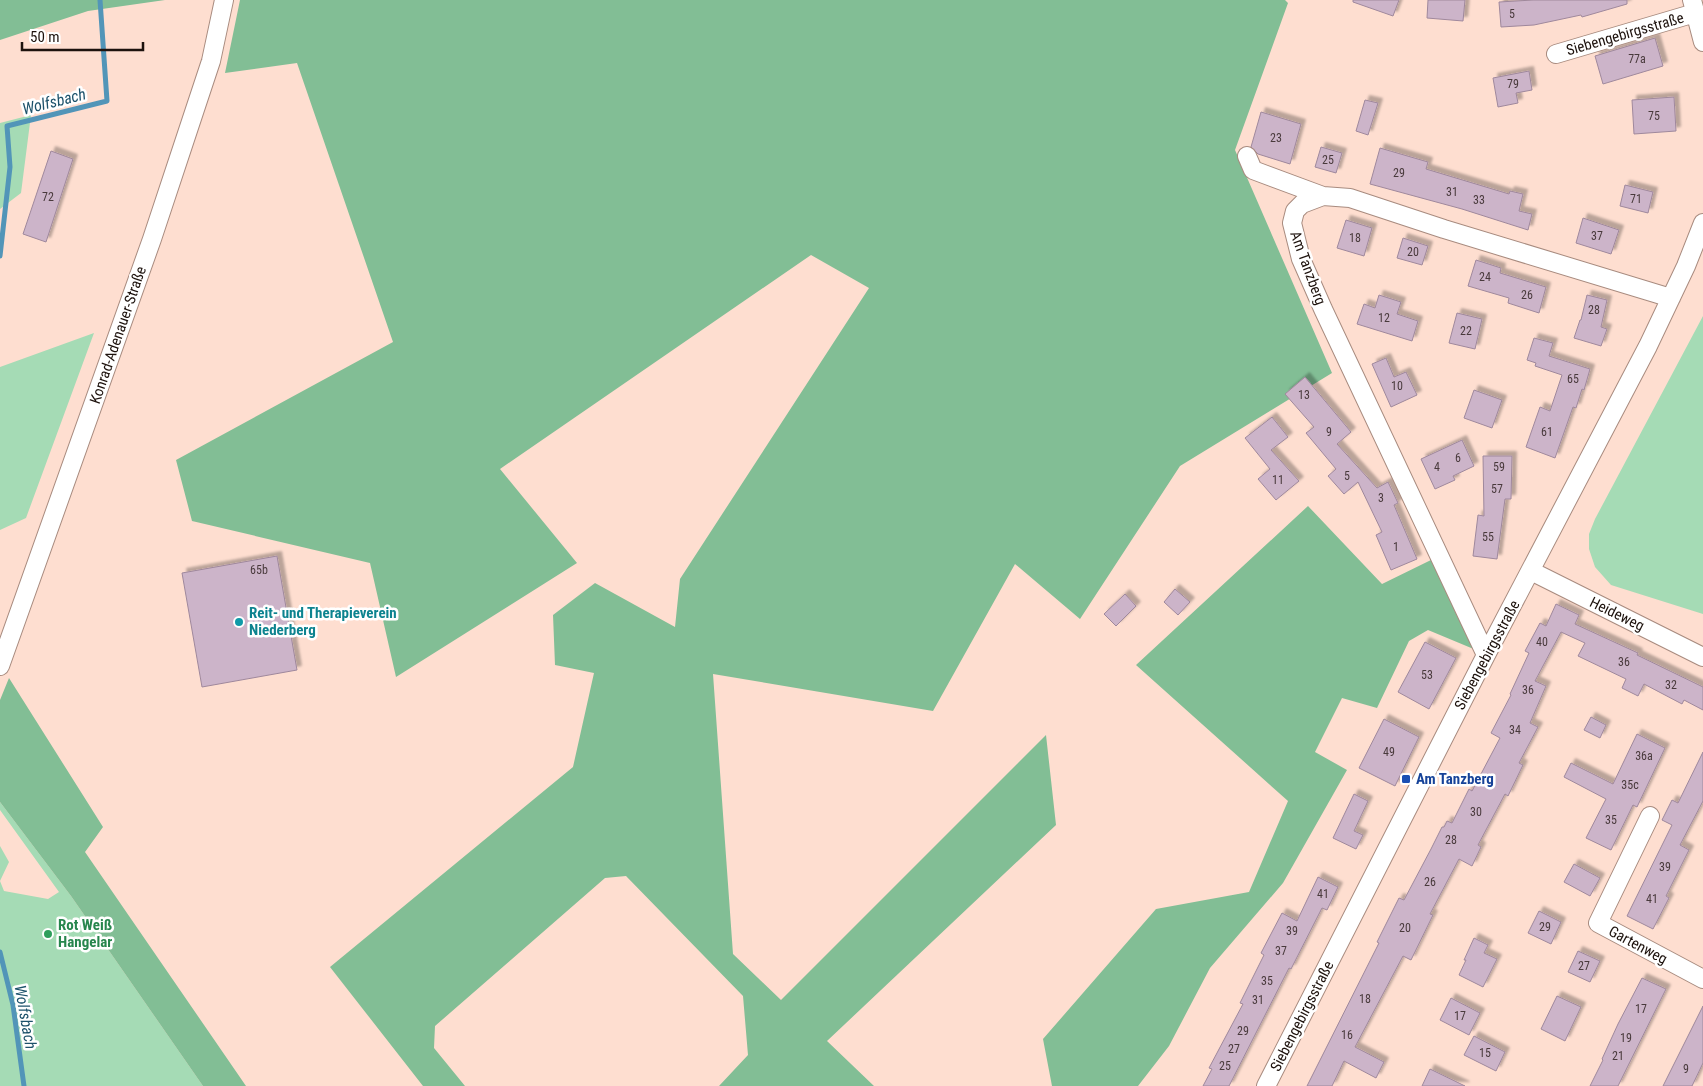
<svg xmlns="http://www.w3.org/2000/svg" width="1703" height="1086" font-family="'Roboto Condensed',sans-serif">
<defs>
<filter id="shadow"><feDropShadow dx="4.5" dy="-4.5" stdDeviation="1" flood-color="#0004"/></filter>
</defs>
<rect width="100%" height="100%" fill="#feded0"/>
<path fill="#a5dbb5" d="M 31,115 L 21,193 L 0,209 L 0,123 Z
M 1703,316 L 1703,614 L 1611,585 L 1595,567 L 1589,549 L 1589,534 L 1595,519 Z
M 94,333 L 26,518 L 0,530 L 0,367 Z
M 0,802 L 71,896 L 203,1086 L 0,1086 L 0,881 L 4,891 L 48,899 L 59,892 L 0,810 Z
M 0,846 L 9,862 L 0,881 Z"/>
<path fill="#82be95" d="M 0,0 L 165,0 L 88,11 L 0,40 Z
M 240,0 L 1285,0 L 1288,3 L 1235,150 L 1332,373 L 1180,466 L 1080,619 L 1015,564 L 933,711 L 713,674 L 733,954 L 781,1000 L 1046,735 L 1056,825 L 827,1041 L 874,1086 L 719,1086 L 748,1055 L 743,996 L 626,876 L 605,878 L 435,1026 L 434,1048 L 465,1086 L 423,1086 L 330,967 L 573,767 L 594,673 L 555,665 L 553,615 L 595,583 L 675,627 L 680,579 L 869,288 L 811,255 L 500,469 L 577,563 L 396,677 L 370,563 L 192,521 L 176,460 L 393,342 L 297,63 L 225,73 Z
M 1308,506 L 1382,584 L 1431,560 L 1476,650 L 1428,630 L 1409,641 L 1377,708 L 1342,698 L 1315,752 L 1347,770 L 1283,883 L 1210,968 L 1169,1046 L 1138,1086 L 1052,1086 L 1043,1039 L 1156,909 L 1249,892 L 1288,801 L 1136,665 Z
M 9,678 L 103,827 L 85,852 L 246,1086 L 203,1086 L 71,896 L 0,802 L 0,700 Z"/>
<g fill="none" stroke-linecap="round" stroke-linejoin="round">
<path stroke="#5295b8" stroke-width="5" d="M 0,256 L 10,167 L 7,126 L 107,101 L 100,0
M 0,952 L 13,1005 L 24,1086"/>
</g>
<path fill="#ccb4c9" stroke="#9f889c" filter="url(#shadow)" d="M 1353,0 L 1399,0 L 1393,16 L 1353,2 Z
M 1428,0 L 1465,0 L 1463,21 L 1427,18 Z
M 1533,0 L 1627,0 L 1627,4 L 1582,17 L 1581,15 L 1534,25 L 1501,27 L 1499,2 Z
M 1655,38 L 1663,66 L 1603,84 L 1595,56 Z
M 1529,71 L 1532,90 L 1516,93 L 1518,103 L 1498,107 L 1493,78 Z
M 1674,97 L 1676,131 L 1634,134 L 1632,100 Z
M 1365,100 L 1378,103 L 1368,135 L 1356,131 Z
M 1261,112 L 1301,124 L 1290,164 L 1258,154 L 1251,147 Z
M 1321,147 L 1342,153 L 1336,173 L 1315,167 Z
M 1380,148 L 1428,162 L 1426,169 L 1509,194 L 1510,191 L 1523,194 L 1519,211 L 1532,214 L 1528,230 L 1462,209 L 1370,184 Z
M 51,151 L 73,159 L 46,242 L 23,234 Z
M 1625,185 L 1653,192 L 1648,213 L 1620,206 Z
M 1583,218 L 1619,230 L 1611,254 L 1576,243 Z
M 1346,220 L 1372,228 L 1364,256 L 1337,248 Z
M 1403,238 L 1428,246 L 1422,265 L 1397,258 Z
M 1476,260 L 1501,268 L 1500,273 L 1546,287 L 1539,313 L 1508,303 L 1509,298 L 1468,286 Z
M 1379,295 L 1401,302 L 1397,314 L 1418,321 L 1412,341 L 1357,324 L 1364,304 L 1375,308 Z
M 1587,295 L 1607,300 L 1601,327 L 1607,329 L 1601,346 L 1574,338 L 1580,320 L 1581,320 Z
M 1457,313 L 1482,319 L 1475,349 L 1449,343 Z
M 1534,338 L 1553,343 L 1549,356 L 1590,369 L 1584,390 L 1582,389 L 1576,408 L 1573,407 L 1555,458 L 1526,447 L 1540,407 L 1550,411 L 1562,375 L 1535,366 L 1536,363 L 1527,360 Z
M 1386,358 L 1394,377 L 1406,372 L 1417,395 L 1391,407 L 1372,364 Z
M 1305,377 L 1351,432 L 1337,444 L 1377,488 L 1388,482 L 1398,503 L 1394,505 L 1417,559 L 1391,570 L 1376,535 L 1382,532 L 1358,482 L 1344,494 L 1328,476 L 1336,469 L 1306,433 L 1314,427 L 1285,394 Z
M 1474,390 L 1502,400 L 1492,428 L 1464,418 Z
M 1272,417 L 1288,437 L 1271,450 L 1299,481 L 1276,500 L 1258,479 L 1270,469 L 1245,438 Z
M 1462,440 L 1474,466 L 1453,476 L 1455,480 L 1435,489 L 1421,459 Z
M 1483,456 L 1512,456 L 1511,499 L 1505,499 L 1497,559 L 1473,556 L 1478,515 L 1484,516 Z
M 277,556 L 297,670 L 202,687 L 182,573 Z
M 1175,589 L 1190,602 L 1178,615 L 1164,602 Z
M 1125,594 L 1136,606 L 1116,626 L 1104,614 Z
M 1556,604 L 1579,615 L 1575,624 L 1638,653 L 1637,655 L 1703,687 L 1703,710 L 1684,700 L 1682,704 L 1644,684 L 1638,696 L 1622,688 L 1626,679 L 1578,656 L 1585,643 L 1561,632 L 1535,681 L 1546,686 L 1530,723 L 1538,727 L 1519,763 L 1523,765 L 1508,796 L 1505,794 L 1478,845 L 1481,847 L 1472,866 L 1459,859 L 1430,914 L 1433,915 L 1411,960 L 1403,956 L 1355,1047 L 1384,1062 L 1376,1078 L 1344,1061 L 1332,1086 L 1307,1086 L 1379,943 L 1377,942 L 1399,898 L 1404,900 L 1431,849 L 1442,827 L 1444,827 L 1447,821 L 1452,823 L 1469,789 L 1472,791 L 1500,738 L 1491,733 L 1511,695 L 1510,694 L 1529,653 L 1525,651 L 1540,623 L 1546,626 Z
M 1425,642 L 1456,658 L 1429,709 L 1398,692 Z
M 1591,717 L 1606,725 L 1600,738 L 1584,730 Z
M 1384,719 L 1419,737 L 1395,786 L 1359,768 Z
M 1637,734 L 1665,748 L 1637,807 L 1633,805 L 1611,850 L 1586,838 L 1606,799 L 1564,777 L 1571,763 L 1613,784 Z
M 1703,752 L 1703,801 L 1680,845 L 1689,850 L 1666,896 L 1669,898 L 1653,929 L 1627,916 L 1672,825 L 1662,820 L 1672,800 L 1678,803 Z
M 1354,794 L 1368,801 L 1354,831 L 1363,835 L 1356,849 L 1333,838 Z
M 1574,864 L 1600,878 L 1590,896 L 1564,882 Z
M 1318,877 L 1338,887 L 1327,910 L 1322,908 L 1291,969 L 1289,968 L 1229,1086 L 1203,1086 L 1212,1069 L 1209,1068 L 1243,1004 L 1240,1003 L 1264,955 L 1261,953 L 1282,913 L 1297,921 Z
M 1539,911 L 1561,922 L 1551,944 L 1528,933 Z
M 1474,938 L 1488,945 L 1484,953 L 1497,959 L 1483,987 L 1459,975 L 1466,960 L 1464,960 Z
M 1578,951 L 1600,961 L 1590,982 L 1568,972 Z
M 1642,978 L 1666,989 L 1618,1086 L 1590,1086 L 1603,1060 L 1602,1059 L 1618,1024 Z
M 1557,996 L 1581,1007 L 1565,1041 L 1541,1029 Z
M 1451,998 L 1480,1013 L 1469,1035 L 1440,1020 Z
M 1703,1006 L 1703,1063 L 1692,1086 L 1663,1086 Z
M 1474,1036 L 1505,1052 L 1496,1071 L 1464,1055 Z
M 1430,1069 L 1465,1086 L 1422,1086 Z"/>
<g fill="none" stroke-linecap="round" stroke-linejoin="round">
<defs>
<path id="minor" d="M 1692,0 L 1703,42
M 1556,54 L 1695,13
M 1247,156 L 1253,170 L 1323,196
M 1531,571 L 1703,657
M 1486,655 L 1323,309 L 1301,259 L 1292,223 L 1295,211 L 1302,204 L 1323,196 L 1350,198 L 1444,229 L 1671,298
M 0,666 L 152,239 L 211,61 L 224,0
M 1650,816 L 1598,923 L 1703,979
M 1266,1086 L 1486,655 L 1648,346 L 1686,266 L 1703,223"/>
</defs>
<use href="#minor" stroke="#a88b7f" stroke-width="20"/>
<use href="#minor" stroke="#fff" stroke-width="18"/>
</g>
<circle fill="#0f9aa8" stroke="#fff" stroke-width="2" cx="239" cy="622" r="5"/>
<rect fill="#1a4fb4" stroke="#fff" stroke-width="2" x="1401" y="774" width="10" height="10" rx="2.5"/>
<circle fill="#2e9e5b" stroke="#fff" stroke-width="2" cx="48" cy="934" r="5"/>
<g text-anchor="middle" stroke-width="5" stroke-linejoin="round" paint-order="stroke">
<g font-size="12" fill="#493a3c">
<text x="1512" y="18">5</text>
<text x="1637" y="63">77a</text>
<text x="1513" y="88">79</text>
<text x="1654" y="120">75</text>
<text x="1276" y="142">23</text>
<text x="1328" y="164">25</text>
<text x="1399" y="177">29</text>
<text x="1452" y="196">31</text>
<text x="48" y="201">72</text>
<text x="1636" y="203">71</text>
<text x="1479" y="204">33</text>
<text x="1597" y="240">37</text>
<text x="1355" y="242">18</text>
<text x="1413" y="256">20</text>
<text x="1485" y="281">24</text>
<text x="1527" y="299">26</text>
<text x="1594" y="314">28</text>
<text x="1384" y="322">12</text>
<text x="1466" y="335">22</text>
<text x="1573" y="383">65</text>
<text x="1397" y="390">10</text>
<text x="1304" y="399">13</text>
<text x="1329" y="436">9</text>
<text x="1547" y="436">61</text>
<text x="1458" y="462">6</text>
<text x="1437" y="471">4</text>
<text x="1499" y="471">59</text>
<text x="1347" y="480">5</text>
<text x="1278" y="484">11</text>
<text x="1497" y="493">57</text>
<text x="1381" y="502">3</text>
<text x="1488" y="541">55</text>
<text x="1396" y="551">1</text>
<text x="259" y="574">65b</text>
<text x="1542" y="646">40</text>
<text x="1624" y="666">36</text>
<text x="1427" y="679">53</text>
<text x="1671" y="689">32</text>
<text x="1528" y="694">36</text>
<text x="1515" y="734">34</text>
<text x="1389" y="756">49</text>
<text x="1644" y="760">36a</text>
<text x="1630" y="789">35c</text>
<text x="1476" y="816">30</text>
<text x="1611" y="824">35</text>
<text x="1451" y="844">28</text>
<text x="1665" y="871">39</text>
<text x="1430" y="886">26</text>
<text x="1323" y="898">41</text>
<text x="1652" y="903">41</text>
<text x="1545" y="931">29</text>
<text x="1405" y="932">20</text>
<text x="1292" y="935">39</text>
<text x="1281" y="955">37</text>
<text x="1584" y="970">27</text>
<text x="1267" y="985">35</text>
<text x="1365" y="1003">18</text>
<text x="1258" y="1004">31</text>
<text x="1641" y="1013">17</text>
<text x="1460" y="1020">17</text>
<text x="1243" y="1035">29</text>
<text x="1347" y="1039">16</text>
<text x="1626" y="1042">19</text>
<text x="1234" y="1053">27</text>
<text x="1485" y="1057">15</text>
<text x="1618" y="1060">21</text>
<text x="1225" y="1070">25</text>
<text x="1686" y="1073">9</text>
</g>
<g font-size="15" fill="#1d120d" stroke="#fff">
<text transform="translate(1625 34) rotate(-16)" y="5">Siebengebirgsstraße</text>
<text transform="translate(1308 268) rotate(70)" y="5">Am Tanzberg</text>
<text transform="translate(118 335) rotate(-71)" y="5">Konrad-Adenauer-Straße</text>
<text transform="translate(1617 614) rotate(26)" y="5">Heideweg</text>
<text transform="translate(1487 655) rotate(-62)" y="5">Siebengebirgsstraße</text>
<text transform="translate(1638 945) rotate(28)" y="5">Gartenweg</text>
<text transform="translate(1302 1016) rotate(-63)" y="5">Siebengebirgsstraße</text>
</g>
<g font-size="15" font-weight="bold" fill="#0d838f" stroke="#fff" text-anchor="start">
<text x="249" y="618">Reit- und Therapieverein<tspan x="249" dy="17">Niederberg</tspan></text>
</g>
<g font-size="15" font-weight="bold" fill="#164399" stroke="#fff" text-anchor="start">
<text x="1416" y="784">Am Tanzberg</text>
</g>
<g font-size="15" font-weight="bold" fill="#27864d" stroke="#fff" text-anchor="start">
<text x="58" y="930">Rot Weiß<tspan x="58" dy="17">Hangelar</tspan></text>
</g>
<g font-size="16" font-style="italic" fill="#1c516a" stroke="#fff">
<text transform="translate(54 101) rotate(-14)" y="6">Wolfsbach</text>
<text transform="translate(26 1017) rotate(80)" y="6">Wolfsbach</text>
</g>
</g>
<path d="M22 42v8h121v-8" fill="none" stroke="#1d120d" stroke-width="2.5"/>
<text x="30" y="42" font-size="15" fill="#1d120d" stroke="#ffffff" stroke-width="4" paint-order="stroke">50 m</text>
</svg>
